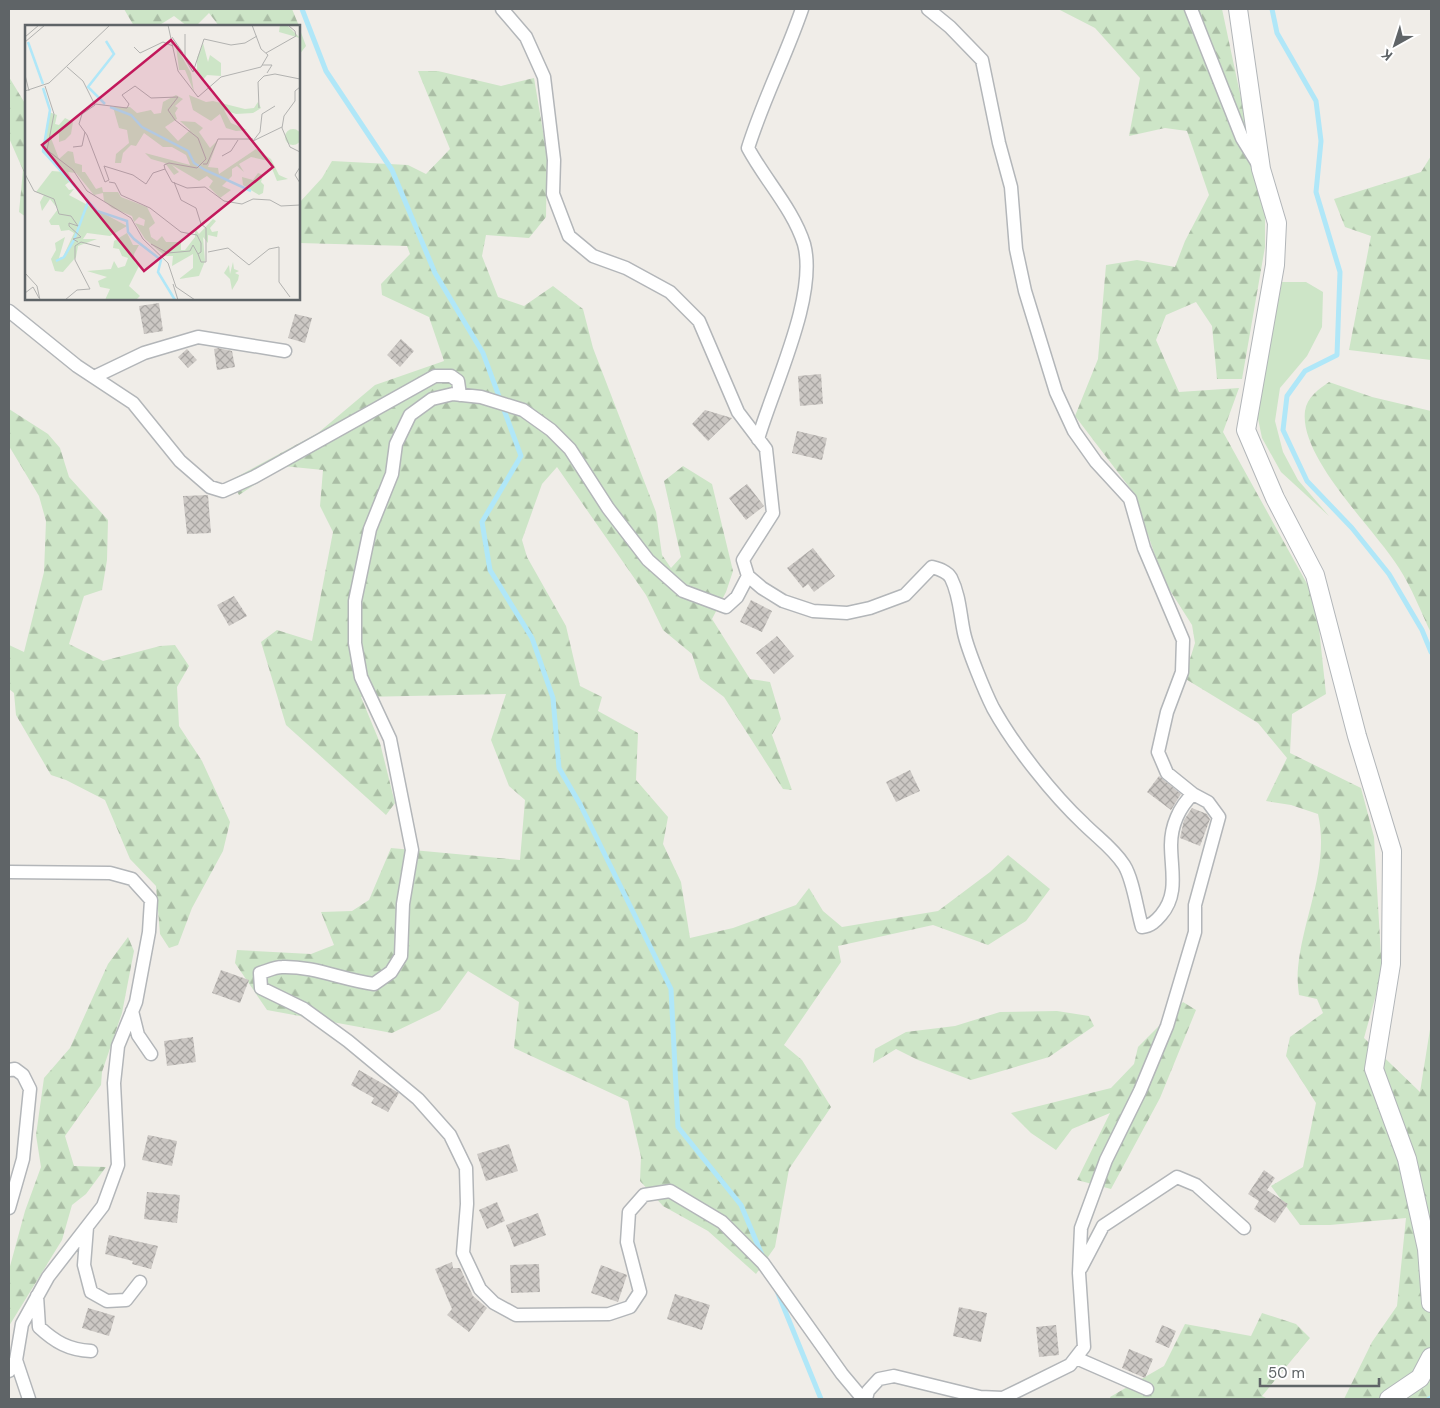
<svg xmlns="http://www.w3.org/2000/svg" width="1440" height="1408" font-family="'DM Sans',sans-serif">
<defs>
<pattern id="forest-firs" width="22" height="20" patternUnits="userSpaceOnUse" patternTransform="scale(1.25)"><rect width="22" height="20" fill="#cde5c7"/><path d="M5 1l3.5 6h-7zM16 11l3.5 6h-7z" fill="#aabda5"/></pattern>
<pattern id="building-cross-hatch" width="8" height="8" patternUnits="userSpaceOnUse" patternTransform="scale(1.25)"><rect width="8" height="8" fill="#ccc8c4"/><path d="M0 0l8 8M0 8l8-8" fill="none" stroke="#a9a6a3"/></pattern>
</defs>
<rect width="100%" height="100%" fill="#f0ede8"/>
<path fill="#cde5c7" d="M 1282,282 L 1306,282 L 1323,292 L 1322,327 L 1307,356 L 1280,388 L 1275,421 L 1283,452 L 1298,480 L 1329,516 L 1281,472 L 1262,438 L 1256,409 Z"/>
<path fill="url(#forest-firs)" d="M 124,9 L 292,9 L 299,26 L 219,26 L 209,13 L 196,26 L 187,26 L 174,16 L 158,26 L 134,26 Z
M 1058,9 L 1222,9 L 1265,211 L 1265,247 L 1242,379 L 1217,379 L 1212,326 L 1196,302 L 1166,315 L 1156,340 L 1179,392 L 1239,388 L 1223,432 L 1316,600 L 1326,694 L 1292,714 L 1290,753 L 1361,788 L 1374,837 L 1382,973 L 1364,1038 L 1420,1092 L 1431,1023 L 1431,1399 L 1344,1399 L 1372,1342 L 1397,1306 L 1406,1218 L 1330,1225 L 1300,1225 L 1271,1186 L 1303,1167 L 1316,1103 L 1286,1056 L 1290,1037 L 1323,1013 L 1317,999 L 1299,995 C 1298,986 1297,977 1298,968 C 1303,916 1330,867 1318,814 L 1291,805 L 1266,801 L 1287,758 L 1258,723 L 1184,678 L 1195,643 L 1192,625 L 1164,581 L 1133,492 L 1075,416 L 1098,359 L 1106,265 L 1137,260 L 1175,267 L 1185,241 L 1209,195 L 1187,131 L 1165,128 L 1129,136 L 1140,78 L 1095,28 Z
M 299,27 L 306,46 L 299,55 Z
M 418,71 L 438,71 L 501,86 L 534,78 L 547,155 L 546,217 L 529,238 L 486,235 L 482,256 L 498,297 L 524,306 L 553,286 L 583,309 L 593,348 L 656,512 L 662,555 L 671,568 L 681,557 L 664,481 L 683,466 L 712,484 L 733,571 L 726,592 L 712,619 L 750,679 L 770,682 L 781,719 L 772,735 L 792,790 L 783,789 L 724,697 L 700,679 L 692,654 L 663,630 L 646,595 L 557,467 L 542,484 L 522,540 L 527,557 L 566,626 L 580,686 L 602,697 L 598,711 L 638,733 L 636,780 L 668,817 L 663,844 L 681,882 L 690,938 L 733,928 L 796,905 L 809,888 L 823,911 L 842,927 L 938,911 L 990,872 L 1008,855 L 1050,889 L 1026,921 L 988,945 L 933,925 L 838,946 L 841,962 L 784,1045 L 802,1060 L 831,1107 L 789,1169 L 775,1247 L 756,1274 L 708,1231 L 663,1206 L 640,1181 L 641,1157 L 628,1101 L 514,1048 L 519,1002 L 468,971 L 440,1010 L 392,1033 L 267,1010 L 235,963 L 237,950 L 311,954 L 334,945 L 321,912 L 352,911 L 369,900 L 391,848 L 520,860 L 525,800 L 509,786 L 491,740 L 506,694 L 361,697 L 380,743 L 395,803 L 386,815 L 286,725 L 261,642 L 277,630 L 312,641 L 333,532 L 320,506 L 323,470 L 283,466 L 239,495 L 231,480 L 318,433 L 375,385 L 444,361 L 429,317 L 382,295 L 381,284 L 410,254 L 407,246 L 299,243 L 299,203 L 322,178 L 332,161 L 408,165 L 426,174 L 450,149 Z
M 9,77 L 26,105 L 26,217 L 19,212 L 23,170 L 9,138 Z
M 1431,156 L 1431,360 L 1349,350 L 1371,236 L 1345,227 L 1334,199 L 1421,172 Z
M 1329,382 L 1372,397 L 1431,411 L 1431,633 C 1421,612 1412,588 1399,568 C 1374,528 1299,458 1305,411 C 1307,397 1319,389 1329,382 Z
M 9,409 L 48,434 L 60,448 L 69,477 L 108,520 L 107,560 L 102,590 L 84,596 L 69,644 L 103,661 L 160,646 L 175,645 L 189,666 L 177,687 L 179,726 L 202,761 L 230,822 L 223,851 L 192,908 L 178,945 L 169,948 L 160,934 L 156,886 L 130,859 L 105,800 L 66,780 L 51,775 L 16,715 L 14,693 L 9,689 L 9,645 L 24,652 L 44,572 L 46,521 L 39,496 L 9,446 Z
M 128,937 L 134,951 L 122,1013 L 102,1072 L 101,1085 L 65,1136 L 74,1166 L 106,1167 L 86,1194 L 72,1205 L 62,1240 L 9,1326 L 9,1270 L 25,1211 L 41,1167 L 36,1135 L 44,1078 L 70,1048 L 108,964 Z
M 1183,1002 L 1196,1010 L 1160,1098 L 1111,1189 L 1077,1180 L 1110,1113 L 1072,1129 L 1056,1150 L 1031,1133 L 1011,1113 L 1111,1088 L 1134,1064 L 1138,1047 Z
M 1057,1011 L 1089,1016 L 1094,1026 L 1049,1057 L 971,1080 L 918,1060 L 896,1049 L 873,1063 L 875,1049 L 906,1032 L 955,1026 L 1000,1012 Z
M 1262,1313 L 1296,1324 L 1310,1338 L 1262,1396 L 1268,1399 L 1111,1399 L 1110,1397 L 1164,1366 L 1185,1324 L 1251,1336 Z"/>
<g fill="none" stroke-linecap="round" stroke-linejoin="round">
<path stroke="#b0e7f8" stroke-width="5" d="M 302,9 L 326,71 L 392,170 L 435,273 L 483,353 L 521,456 L 482,522 L 490,570 L 532,638 L 553,698 L 559,768 L 580,804 L 671,989 L 678,1127 L 741,1205 L 762,1255
M 1272,9 L 1277,33 L 1316,101 L 1321,141 L 1316,192 L 1340,272 L 1337,355 L 1305,371 L 1287,396 L 1283,430 L 1307,481 L 1352,528 L 1389,574 L 1422,630 L 1431,652
M 777,1291 L 821,1399
M 1429,1399 L 1431,1398"/>
</g>
<path fill="url(#building-cross-hatch)" d="M 159,303 L 163,331 L 144,334 L 139,306 Z
M 295,314 L 312,318 L 305,343 L 288,338 Z
M 401,339 L 414,351 L 400,367 L 387,355 Z
M 218,348 L 232,351 L 235,367 L 217,370 L 214,349 Z
M 187,349 L 197,360 L 188,368 L 178,357 Z
M 821,374 L 823,404 L 800,406 L 798,376 Z
M 705,410 L 732,418 L 708,441 L 692,424 Z
M 797,431 L 827,438 L 822,460 L 792,453 Z
M 747,484 L 764,506 L 746,520 L 729,498 Z
M 208,495 L 211,533 L 187,534 L 183,496 Z
M 813,548 L 835,576 L 814,592 L 808,584 L 803,588 L 787,568 Z
M 234,596 L 247,616 L 229,626 L 217,605 Z
M 751,600 L 772,611 L 762,632 L 740,622 Z
M 777,636 L 794,656 L 774,674 L 756,653 Z
M 910,770 L 920,791 L 896,802 L 886,782 Z
M 1159,776 L 1181,794 L 1171,810 L 1147,792 Z
M 1192,808 L 1207,814 L 1210,819 L 1200,846 L 1180,838 L 1184,820 Z
M 221,970 L 249,980 L 240,1003 L 212,993 Z
M 193,1037 L 196,1062 L 167,1066 L 164,1041 Z
M 359,1070 L 399,1093 L 388,1112 L 371,1103 L 374,1098 L 351,1085 Z
M 148,1135 L 177,1141 L 172,1166 L 142,1160 Z
M 509,1144 L 518,1171 L 486,1181 L 477,1154 Z
M 1264,1170 L 1275,1178 L 1267,1190 L 1288,1204 L 1275,1223 L 1254,1209 L 1259,1201 L 1248,1194 Z
M 147,1192 L 180,1195 L 177,1223 L 144,1219 Z
M 497,1202 L 505,1221 L 487,1229 L 479,1210 Z
M 538,1213 L 546,1235 L 514,1247 L 506,1225 Z
M 109,1235 L 158,1246 L 151,1269 L 132,1264 L 133,1261 L 105,1254 Z
M 452,1262 L 453,1268 L 460,1268 L 473,1296 L 487,1308 L 469,1332 L 447,1315 L 452,1309 L 435,1269 Z
M 539,1264 L 540,1292 L 511,1293 L 510,1265 Z
M 601,1265 L 627,1275 L 618,1302 L 591,1293 Z
M 675,1294 L 710,1305 L 702,1330 L 667,1319 Z
M 959,1307 L 987,1313 L 981,1342 L 953,1336 Z
M 88,1308 L 115,1316 L 109,1336 L 82,1328 Z
M 1056,1325 L 1059,1355 L 1039,1357 L 1036,1327 Z
M 1162,1325 L 1176,1331 L 1169,1348 L 1155,1342 Z
M 1129,1349 L 1153,1359 L 1145,1378 L 1122,1368 Z"/>
<g fill="none" stroke-linecap="round" stroke-linejoin="round">
<defs>
<path id="street" d="M 502,9 L 526,37 L 544,77 L 554,160 L 553,194 L 569,236 L 593,256 L 626,268 L 670,292 L 699,321 L 738,412 L 766,449 L 773,513 L 743,560 L 748,576 L 762,588 L 783,601 L 813,611 L 847,613 L 870,608 L 905,595 L 932,567 C 939,569 947,571 951,578 C 960,596 960,615 964,633 C 968,651 985,692 993,708 C 1014,746 1053,795 1084,824 C 1098,838 1113,848 1124,865 C 1133,879 1137,910 1142,927 C 1151,926 1156,921 1161,915 C 1179,894 1171,870 1171,845 C 1171,826 1179,807 1193,794 L 1208,802 L 1219,817 L 1195,905 L 1195,932 L 1167,1026 L 1140,1091 L 1106,1160 L 1081,1228 L 1079,1273 L 1084,1347 L 1070,1365 L 1003,1398 L 980,1397 L 894,1376 L 879,1379 L 868,1391 L 866,1399
M 928,9 L 950,27 L 982,60 L 999,143 L 1011,187 L 1016,249 L 1025,291 L 1056,392 L 1074,431 L 1096,462 L 1130,499 L 1144,548 L 1183,640 L 1182,672 L 1167,712 L 1158,752 L 1167,773 L 1193,794
M 1191,9 L 1242,138 L 1258,164
M 9,311 L 77,366 L 133,403 L 180,461 L 210,487 L 223,491 L 254,477 L 435,376 L 451,376 L 458,381 L 460,395
M 94,377 L 144,353 L 198,337 L 285,351
M 758,439 C 773,387 818,296 804,244 C 793,209 765,180 748,148 C 763,100 786,56 802,9
M 748,576 L 737,597 L 726,607 L 683,591 L 648,560 L 608,508 L 570,449 L 551,430 L 523,410 L 481,397 L 453,394 L 432,399 L 410,415 L 396,444 L 392,474 L 370,529 L 355,601 L 355,643 L 361,677 L 390,739 L 412,850 L 403,904 L 401,956 L 391,972 L 374,984 C 343,980 314,966 282,967 C 275,967 267,971 260,973 L 261,988 L 304,1009 L 348,1041 L 418,1099 L 450,1135 L 466,1168 L 467,1204 L 463,1253 L 480,1289 L 494,1303 L 516,1315 L 609,1314 L 630,1307 L 640,1292 L 627,1242 L 629,1212 L 644,1195 L 670,1191 L 722,1222 L 763,1263 L 842,1374 L 863,1399
M 9,872 L 110,873 L 132,879 L 151,900 L 149,932 L 136,1002 L 118,1046 L 114,1083 L 118,1165 L 103,1206 L 48,1277 L 22,1324 L 16,1360 L 9,1371
M 132,1011 L 138,1035 L 151,1054
M 9,1070 L 15,1069 L 23,1075 L 30,1089 L 23,1159 L 9,1208
M 87,1227 L 84,1265 L 91,1292 L 107,1301 L 126,1300 L 140,1282
M 1081,1268 L 1103,1226 L 1177,1177 L 1196,1185 L 1244,1228
M 37,1296 L 39,1327 C 55,1342 69,1350 91,1351
M 1076,1358 L 1147,1389
M 16,1360 L 29,1399"/>
<path id="secondary" d="M 1238,9 L 1261,169 L 1277,223 L 1275,265 L 1246,430 L 1275,498 L 1315,575 L 1357,736 L 1392,851 L 1391,964 L 1374,1069 L 1407,1159 L 1427,1249 L 1431,1303
M 1389,1399 L 1420,1378 L 1431,1357"/>
</defs>
<use href="#street" stroke="#b3b6b9" stroke-width="15"/>
<use href="#secondary" stroke="#b2b6b9" stroke-width="20"/>
<use href="#street" stroke="#fff" stroke-width="12"/>
<use href="#secondary" stroke="#fff" stroke-width="18"/>
</g>
<g transform="translate(25 25)">
<rect width="275" height="275" fill="#f0ede8"/>
<path d="M 255,0 L 262,0 L 275,13 L 254,7 ZM 178,18 L 183,37 L 185,30 L 196,38 L 196,51 L 182,50 L 178,55 L 172,48 L 172,33 ZM 151,21 L 166,48 L 169,67 L 160,45 L 154,45 ZM 151,70 L 158,74 L 150,81 L 153,83 L 150,88 L 152,94 L 140,102 L 153,116 L 165,105 L 155,96 L 170,97 L 178,103 L 174,107 L 185,123 L 193,115 L 183,142 L 193,143 L 194,149 L 231,124 L 246,134 L 254,150 L 263,154 L 252,156 L 244,136 L 226,132 L 214,139 L 219,147 L 212,141 L 207,144 L 207,151 L 197,161 L 206,165 L 195,173 L 184,162 L 188,156 L 182,151 L 174,156 L 147,140 L 154,147 L 149,150 L 140,138 L 126,134 L 120,128 L 165,140 L 161,130 L 147,122 L 138,122 L 119,108 L 111,121 L 106,120 L 98,128 L 96,138 L 90,138 L 91,129 L 104,118 L 102,105 L 94,103 L 88,82 L 105,82 L 112,88 L 126,85 L 129,89 L 136,88 L 138,77 ZM 164,70 L 181,77 L 188,76 L 220,84 L 229,83 L 233,77 L 236,83 L 228,88 L 211,89 L 199,85 L 206,98 L 222,105 L 211,106 L 201,103 L 195,89 L 186,96 L 168,85 ZM 24,87 L 32,90 L 30,99 L 34,100 L 40,93 L 48,97 L 46,109 L 40,115 L 34,117 L 34,108 L 26,113 L 34,134 L 43,126 L 48,127 L 50,138 L 57,140 L 57,147 L 60,147 L 71,164 L 77,162 L 78,167 L 93,167 L 96,172 L 122,182 L 130,198 L 124,203 L 126,212 L 132,216 L 137,211 L 141,217 L 156,217 L 156,225 L 160,225 L 170,212 L 170,203 L 174,209 L 188,194 L 191,196 L 185,203 L 187,207 L 193,206 L 192,212 L 183,210 L 183,218 L 178,212 L 180,236 L 174,251 L 154,254 L 168,243 L 168,229 L 147,241 L 148,231 L 140,231 L 120,214 L 110,198 L 119,201 L 120,195 L 114,192 L 109,197 L 107,191 L 87,183 L 79,176 L 78,168 L 69,170 L 51,148 L 43,147 L 47,155 L 40,160 L 44,165 L 49,164 L 44,170 L 102,201 L 85,211 L 62,208 L 58,214 L 72,214 L 53,221 L 51,232 L 38,247 L 30,246 L 26,234 L 31,225 L 30,218 L 40,212 L 34,233 L 38,232 L 49,208 L 44,205 L 36,206 L 34,200 L 26,200 L 24,196 L 33,184 L 25,174 L 17,186 L 15,177 L 19,170 L 11,167 L 27,146 L 40,147 L 17,127 ZM260 112a8 8 0 1 1 16 0a8 8 0 1 1-16 0ZM 233,148 L 238,150 L 236,157 L 239,160 L 238,168 L 234,170 L 218,160 L 217,152 L 228,155 ZM 102,208 L 108,220 L 114,220 L 109,229 L 110,238 L 115,239 L 104,261 L 115,271 L 111,275 L 80,275 L 85,264 L 75,262 L 73,256 L 82,252 L 62,246 L 86,244 L 89,236 L 93,243 L 100,241 L 103,233 L 97,231 L 94,224 L 88,223 L 89,216 ZM 208,237 L 209,244 L 214,246 L 210,248 L 214,250 L 213,255 L 207,265 L 205,254 L 199,248 L 204,240 L 205,249 Z" fill="#cde5c7"/>
<path fill="none" stroke="#b0e7f8" stroke-width="2.5" d="M 3,17 L 18,59M 18,63 L 25,85 L 18,126 L 72,186 L 102,196 L 103,207 L 109,214 L 136,235 L 133,247 L 150,275M 80,79 L 63,62 L 89,29 L 81,16M 85,82 L 106,90 L 117,102 L 163,126 L 169,138 L 180,145 L 226,166M 31,236 L 39,232 L 49,215 L 63,177"/>
<path fill="none" stroke="#b2b2b0" stroke-width="1" d="M 143,0 L 153,46 L 173,72 L 196,52 L 236,42 L 243,30 L 236,24 L 227,0M 160,9 L 160,34 L 168,47 L 179,14 L 206,20 L 220,18 L 232,11M 0,12 L 14,0M 147,12 L 158,28M 0,17 L 20,0M 109,22 L 115,28 L 138,17 L 148,21M 241,28 L 271,11 L 270,6 L 264,1M 237,40 L 247,40 L 242,48M 42,42 L 58,56 L 70,80 L 57,89 L 54,99 L 62,110 L 80,157 L 84,155 L 79,141 L 108,150 L 121,159 L 128,148 L 140,144 L 147,157 L 162,163 L 180,162 L 199,176 L 217,179 L 228,174 L 245,175 L 256,181 L 275,180M 0,50 L 4,66M 20,61 L 29,89 L 22,125 L 48,145 L 62,166 L 106,193 L 118,214 L 143,238 L 151,262 L 170,275M 275,62 L 270,66 L 270,76 L 259,91 L 257,103 L 265,122 L 275,127M 0,66 L 24,58 L 85,0M 70,79 L 102,83 L 104,79 L 97,70 L 110,61 L 126,73 L 153,72 L 143,85 L 150,95 L 173,113 L 181,134 L 172,143 L 144,138 L 139,140 L 140,144M 250,81 L 237,89 L 235,107 L 228,116 L 257,102M 234,83 L 233,57 L 239,51 L 250,49 L 275,54M 48,122 L 57,121 L 60,107M 197,131 L 206,126 L 213,115M 178,139 L 182,139 L 193,114 L 228,114M 275,142 L 270,150 L 275,158M 0,149 L 9,166 L 29,174 L 34,189 L 46,191 L 53,201 L 44,198 L 44,201 L 56,212 L 48,214 L 53,217M 84,157 L 90,158 L 96,170 L 125,183 L 156,207 L 172,210 L 176,218 L 176,227 L 173,229 L 168,220 L 165,226 L 143,228 L 126,219M 149,157 L 156,175 L 171,183 L 176,199 L 181,203 L 181,237 L 176,237 L 173,229M 183,227 L 203,223 L 224,240 L 244,224 L 254,222 L 254,257 L 265,272M 0,248 L 12,261 L 15,275M 148,259 L 153,275M 0,268 L 8,262 L 14,273M 40,275 L 52,265 L 65,264 L 50,235 L 50,221 L 56,217 L 75,222"/>
<path fill="#c2185b" fill-opacity="0.15" stroke="#c2185b" stroke-width="2.5" d="M 146,15 L 248,142 L 119,246 L 17,120 Z"/>
<rect width="275" height="275" fill="none" stroke="#5f6467" stroke-width="2.5"/>
</g>
<rect width="1440" height="1408" fill="none" stroke="#5f6467" stroke-width="20"/>
<g transform="translate(1395 45) rotate(219)" stroke="#ffffff" stroke-width="4" paint-order="stroke">
<path d="M0-4L9 19L0 12L-9 19Z" fill="#5f6467"/>
<text y="-8" font-size="14" font-weight="bold" text-anchor="middle" fill="#5f6467">K</text>
</g>
<path d="M1260 1378v8h119v-8" fill="none" stroke="#5f6467" stroke-width="2.5"/>
<text x="1268" y="1378" font-size="15" fill="#5f6467" stroke="#ffffff" stroke-width="4" paint-order="stroke">50 m</text>
</svg>
